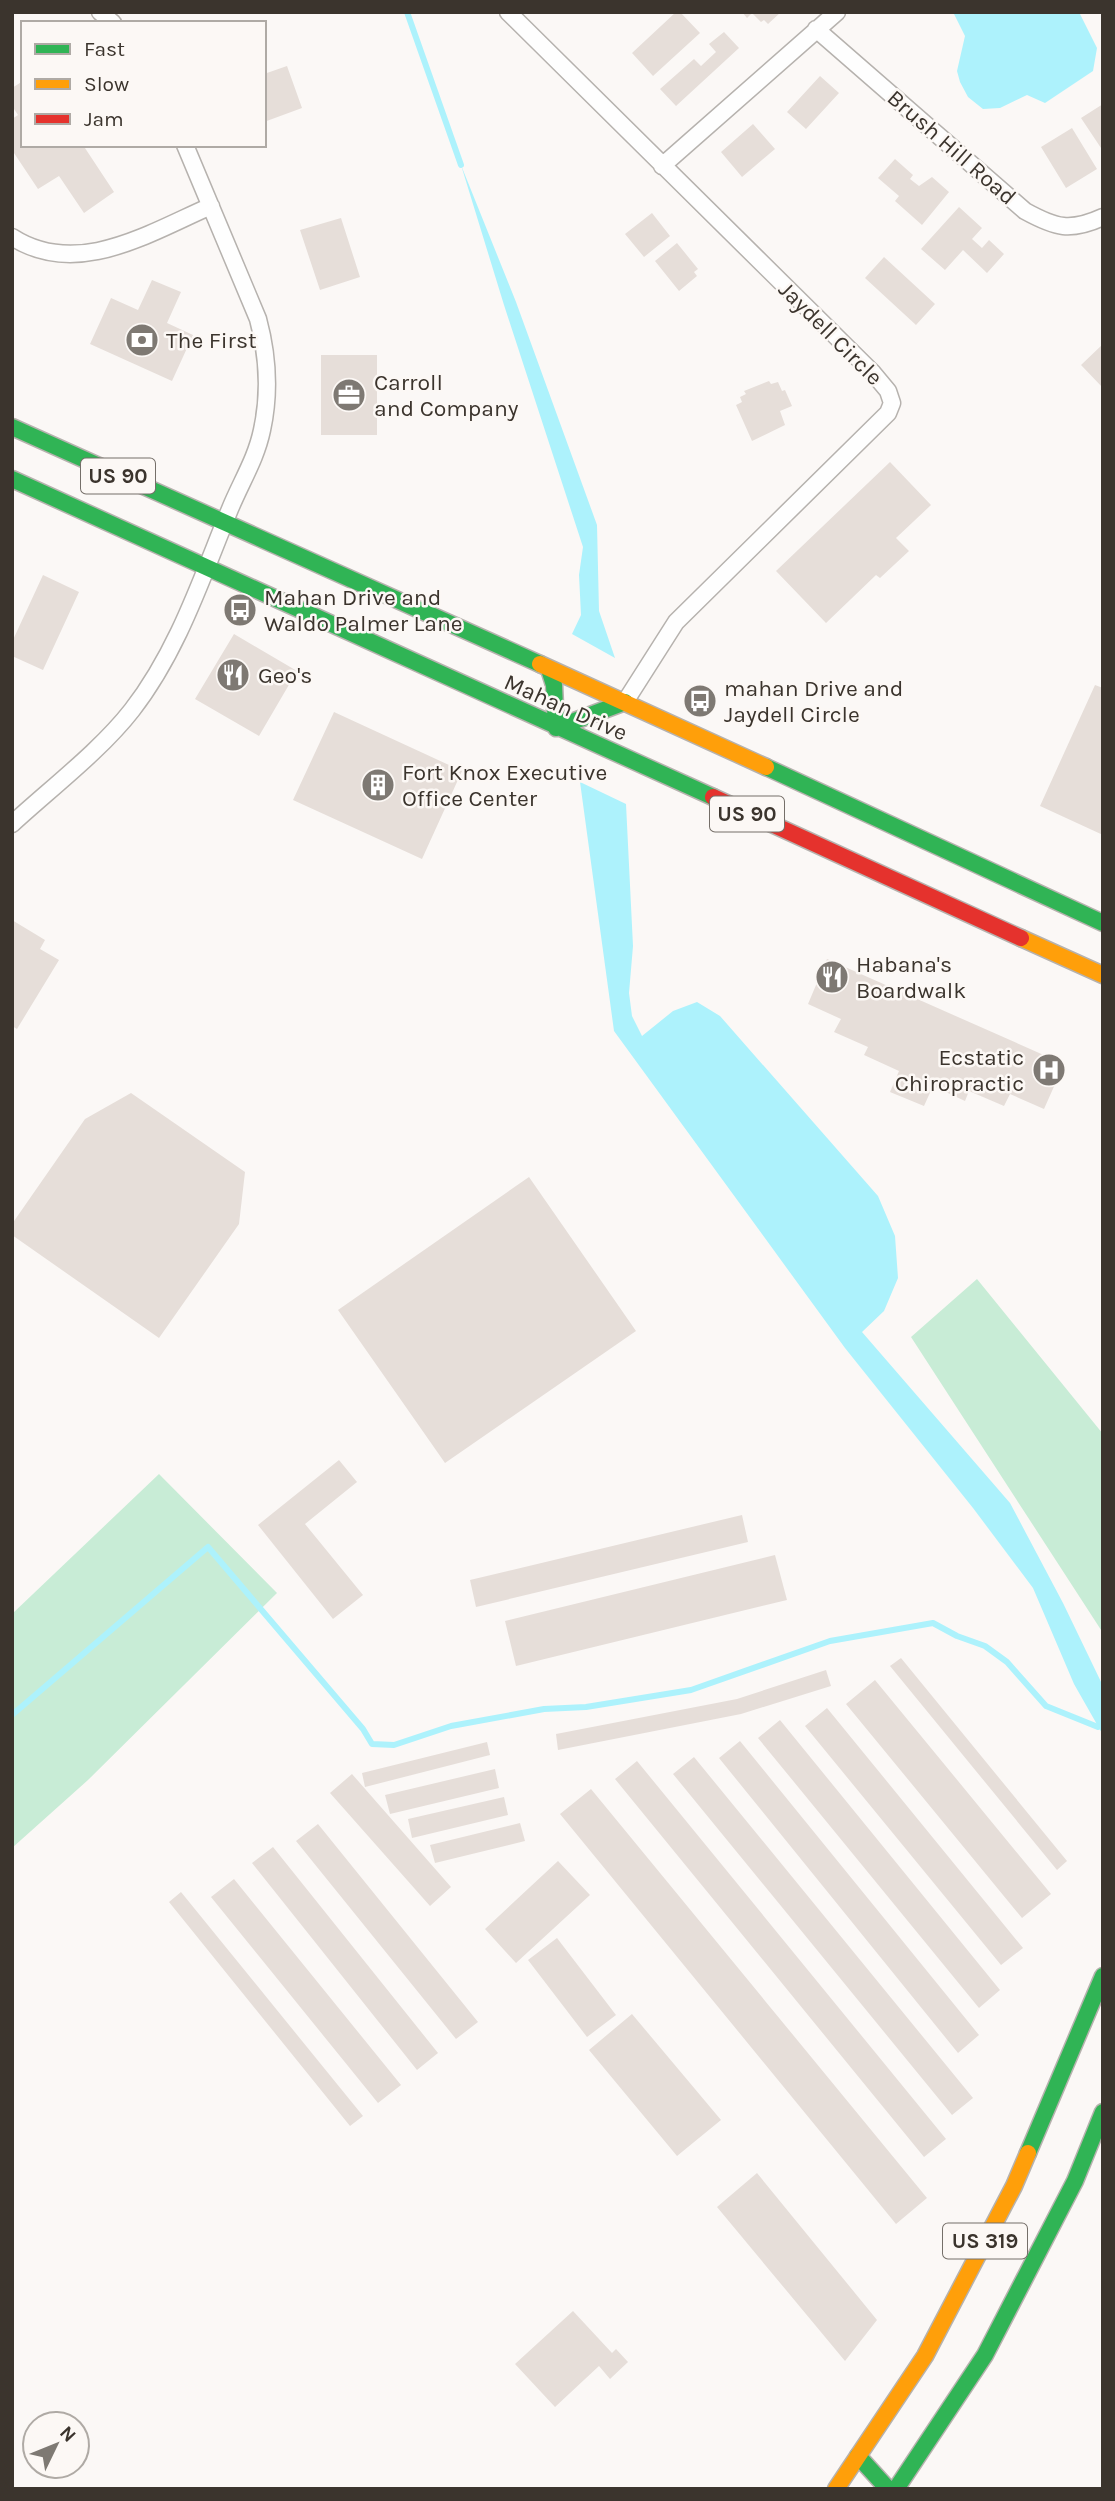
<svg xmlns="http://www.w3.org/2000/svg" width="1115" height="2501" font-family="Karla,sans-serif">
<rect width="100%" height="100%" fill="#fbf8f6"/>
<path fill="#c8ecd6" d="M 977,1279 L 1103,1434 L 1103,1633 L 911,1337 Z
M 159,1474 L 277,1593 L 88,1780 L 12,1848 L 12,1614 Z"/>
<path fill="#adf2fc" d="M 953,12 L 1079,12 L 1097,48 L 1093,71 L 1045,103 L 1027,95 L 1000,108 L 983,109 L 968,97 L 960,82 L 957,71 L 965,36 Z
M 461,165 L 516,302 L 597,525 L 599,611 L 615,658 L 572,634 L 581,615 L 579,575 L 583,547 L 504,305 Z
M 580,782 L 626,804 L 633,946 L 629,993 L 632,1016 L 642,1036 L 673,1011 L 697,1002 L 720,1016 L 878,1196 L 895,1236 L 898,1278 L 884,1311 L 862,1332 L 1010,1503 L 1063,1603 L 1103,1686 L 1103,1735 L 1074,1684 L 1033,1588 L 973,1508 L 845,1348 L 614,1031 Z"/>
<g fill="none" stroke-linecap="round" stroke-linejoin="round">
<path stroke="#adf2fc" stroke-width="6" d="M 407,12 L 461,165
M 12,1715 L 208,1547 L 363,1729 L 372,1744 L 394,1745 L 451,1726 L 544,1709 L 586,1707 L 691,1690 L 830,1641 L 933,1623 L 957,1636 L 985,1646 L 1007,1662 L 1046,1706 L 1098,1727"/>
</g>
<path fill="#e6ded9" d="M 676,12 L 680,12 L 700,33 L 653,76 L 632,53 Z
M 742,12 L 781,12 L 768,24 L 764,20 L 761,22 L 752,13 L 747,18 Z
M 724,32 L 739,48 L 676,106 L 660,89 L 694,59 L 701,66 L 716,52 L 709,44 Z
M 287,66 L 302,108 L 264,122 L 264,74 Z
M 820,76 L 839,93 L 806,129 L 787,112 Z
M 23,81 L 23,145 L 83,145 L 114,192 L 84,213 L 59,176 L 38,189 L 12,150 L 12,119 L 18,115 L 12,106 L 12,88 Z
M 1103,104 L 1103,151 L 1081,118 Z
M 753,124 L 775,149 L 742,177 L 721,152 Z
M 1072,128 L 1097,169 L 1066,188 L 1041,147 Z
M 895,159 L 913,175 L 910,179 L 919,186 L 932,177 L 949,192 L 922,225 L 895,201 L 899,196 L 878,178 Z
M 959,207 L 982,228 L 972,239 L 982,248 L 989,240 L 1004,254 L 987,273 L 963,250 L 945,270 L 921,249 Z
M 652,213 L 670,236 L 644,257 L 625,234 Z
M 341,218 L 360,277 L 320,290 L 300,230 Z
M 677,243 L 698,269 L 694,272 L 697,276 L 679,291 L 655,261 Z
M 884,257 L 935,304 L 916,325 L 865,278 Z
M 152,280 L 181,292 L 167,323 L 193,335 L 172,381 L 90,344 L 111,298 L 138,310 Z
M 1103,344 L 1103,388 L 1081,365 Z
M 321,355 L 377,355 L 377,435 L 321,435 Z
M 769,381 L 771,384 L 778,382 L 782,391 L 785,390 L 792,406 L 780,411 L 785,425 L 752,441 L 736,405 L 742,402 L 740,397 L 746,394 L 744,391 Z
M 890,462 L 931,505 L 896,538 L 909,551 L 880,578 L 876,575 L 826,623 L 776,571 Z
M 43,575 L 79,592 L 43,670 L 12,656 L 12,642 Z
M 234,634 L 297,671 L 259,736 L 195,699 Z
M 1095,685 L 1103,688 L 1103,835 L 1040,806 Z
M 334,712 L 462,771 L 422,859 L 293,800 Z
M 12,920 L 45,940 L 40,949 L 59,960 L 17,1029 L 12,1026 Z
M 827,959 L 1064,1064 L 1044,1109 L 1010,1094 L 1004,1106 L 969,1091 L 965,1101 L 933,1086 L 924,1106 L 890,1092 L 899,1071 L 864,1055 L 868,1047 L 834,1032 L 841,1019 L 808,1004 Z
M 131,1093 L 245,1172 L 239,1224 L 159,1338 L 12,1235 L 12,1224 L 85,1119 Z
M 529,1177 L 636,1331 L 445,1463 L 338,1310 Z
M 339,1460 L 357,1482 L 305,1524 L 363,1595 L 333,1619 L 258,1525 Z
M 742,1515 L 748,1542 L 476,1607 L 470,1580 Z
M 775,1555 L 787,1600 L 516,1666 L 505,1621 Z
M 901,1658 L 1067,1861 L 1057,1870 L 890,1666 Z
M 826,1670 L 831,1686 L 741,1714 L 558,1750 L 556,1734 L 737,1699 Z
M 875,1680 L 1051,1894 L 1022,1918 L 846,1704 Z
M 827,1708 L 1023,1948 L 1001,1965 L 805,1726 Z
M 780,1720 L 1000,1990 L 979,2008 L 758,1738 Z
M 740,1741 L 979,2035 L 958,2053 L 719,1758 Z
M 487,1742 L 490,1755 L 365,1787 L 362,1773 Z
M 694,1757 L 973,2098 L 952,2115 L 673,1774 Z
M 637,1761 L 946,2139 L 924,2157 L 615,1779 Z
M 495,1769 L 499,1788 L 390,1814 L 385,1795 Z
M 352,1774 L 451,1887 L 430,1906 L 330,1793 Z
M 591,1789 L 927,2198 L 896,2224 L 560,1814 Z
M 504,1797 L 508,1815 L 412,1838 L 408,1819 Z
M 520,1823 L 525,1841 L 435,1863 L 430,1845 Z
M 318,1824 L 478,2022 L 456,2039 L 296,1841 Z
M 273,1847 L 438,2053 L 417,2070 L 252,1863 Z
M 558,1861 L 590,1895 L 516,1963 L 485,1929 Z
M 234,1879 L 401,2085 L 378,2103 L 211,1897 Z
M 181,1892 L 363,2116 L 350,2126 L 169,1902 Z
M 557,1938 L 616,2015 L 587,2037 L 528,1960 Z
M 632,2014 L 721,2120 L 677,2156 L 589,2050 Z
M 757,2173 L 877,2320 L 845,2361 L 717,2207 Z
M 573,2311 L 612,2353 L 616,2349 L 628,2362 L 610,2379 L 599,2366 L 555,2407 L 515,2364 Z"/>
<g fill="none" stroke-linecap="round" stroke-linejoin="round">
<defs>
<path id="street" d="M 100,12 L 113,23
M 508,12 L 873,373 L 888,391 L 892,403 L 888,413 L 676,622 L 625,702
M 816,29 L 1025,211 C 1056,228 1070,232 1103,217
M 662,166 L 837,12
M 12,237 C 77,279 149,233 211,206
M 12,824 C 50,789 101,750 132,710 C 178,651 202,577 230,509 C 241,482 256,459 262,430 C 270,393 268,356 258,319 L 185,145"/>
<path id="fast" d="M 12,427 L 540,664
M 12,479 L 713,797
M 549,669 L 554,685 L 556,728
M 556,728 L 625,702
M 766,767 L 1103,923
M 1028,2153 L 1103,1976
M 858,2456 L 888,2489
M 896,2489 L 985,2355 L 1075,2181 L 1103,2112"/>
<path id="slow" d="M 540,664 L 766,767
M 1021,938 L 1103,975
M 836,2489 L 925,2356 L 1014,2186 L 1028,2153"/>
<path id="jam" d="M 713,797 L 1021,938"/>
</defs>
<use href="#street" stroke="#b6b2ae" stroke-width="19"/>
<use href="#fast" stroke="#b6b2ae" stroke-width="19"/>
<use href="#slow" stroke="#b6b2ae" stroke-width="19"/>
<use href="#jam" stroke="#b6b2ae" stroke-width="19"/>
<use href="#street" stroke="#fefefe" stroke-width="16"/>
<use href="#fast" stroke="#30b455" stroke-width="16"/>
<use href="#slow" stroke="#ff9f0a" stroke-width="16"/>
<use href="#jam" stroke="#e5322d" stroke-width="16"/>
</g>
<defs>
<symbol id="bank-disc" viewBox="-11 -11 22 22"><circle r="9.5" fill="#7e7973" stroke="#fcf8f5"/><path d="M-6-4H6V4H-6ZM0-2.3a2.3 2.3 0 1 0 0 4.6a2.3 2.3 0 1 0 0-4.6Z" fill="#fff"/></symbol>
<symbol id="office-disc" viewBox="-11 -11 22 22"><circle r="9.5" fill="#7e7973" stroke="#fcf8f5"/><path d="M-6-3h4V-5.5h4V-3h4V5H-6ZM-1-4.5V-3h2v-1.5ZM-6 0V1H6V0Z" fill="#fff"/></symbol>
<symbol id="bus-disc" viewBox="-11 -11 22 22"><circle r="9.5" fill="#7e7973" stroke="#fcf8f5"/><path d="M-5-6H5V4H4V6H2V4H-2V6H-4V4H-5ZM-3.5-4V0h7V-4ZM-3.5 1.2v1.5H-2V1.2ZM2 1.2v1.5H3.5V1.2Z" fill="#fff"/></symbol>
<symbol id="restaurant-disc" viewBox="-11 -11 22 22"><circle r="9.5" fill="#7e7973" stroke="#fcf8f5"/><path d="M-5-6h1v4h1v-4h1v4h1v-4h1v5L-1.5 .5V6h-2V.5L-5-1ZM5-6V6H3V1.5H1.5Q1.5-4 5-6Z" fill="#fff"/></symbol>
<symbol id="building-disc" viewBox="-11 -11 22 22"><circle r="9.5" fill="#7e7973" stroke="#fcf8f5"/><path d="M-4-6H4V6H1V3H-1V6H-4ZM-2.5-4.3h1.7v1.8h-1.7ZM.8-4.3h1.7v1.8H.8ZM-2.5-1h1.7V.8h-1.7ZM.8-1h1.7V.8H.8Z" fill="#fff"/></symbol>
<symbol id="hospital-disc" viewBox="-11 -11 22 22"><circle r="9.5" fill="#7e7973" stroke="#fcf8f5"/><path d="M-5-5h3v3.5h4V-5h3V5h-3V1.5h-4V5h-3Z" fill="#fff"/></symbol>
</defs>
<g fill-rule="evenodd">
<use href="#bank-disc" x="123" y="321" width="38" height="38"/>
<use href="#office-disc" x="330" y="376" width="38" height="38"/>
<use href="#bus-disc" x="221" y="591" width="38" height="38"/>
<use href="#restaurant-disc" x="214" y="656" width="38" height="38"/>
<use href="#bus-disc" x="681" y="682" width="38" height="38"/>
<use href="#building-disc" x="359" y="766" width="38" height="38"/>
<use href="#restaurant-disc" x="813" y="958" width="38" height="38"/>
<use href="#hospital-disc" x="1030" y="1051" width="38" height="38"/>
</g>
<g text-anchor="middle" stroke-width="5" stroke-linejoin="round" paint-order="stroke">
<g fill="#fcf8f5" stroke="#756f69" stroke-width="2">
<rect x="81" y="458.5" width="74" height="35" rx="5"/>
<rect x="710" y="796.5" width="74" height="35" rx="5"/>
<rect x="943" y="2223.5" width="84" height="35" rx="5"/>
</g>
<g font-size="21" font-weight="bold" fill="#3b342d">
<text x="118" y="483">US 90</text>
<text x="747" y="821">US 90</text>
<text x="985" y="2248">US 319</text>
</g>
<g font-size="23" fill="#3b342d" stroke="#fcf8f5">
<text transform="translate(952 147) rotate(41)" y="8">Brush Hill Road</text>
<text transform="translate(831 333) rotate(45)" y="8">Jaydell Circle</text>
<text transform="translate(566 707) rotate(24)" y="8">Mahan Drive</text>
</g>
<g font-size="23" fill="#3b342d" stroke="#fcf8f5" text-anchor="start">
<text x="166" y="348">The First</text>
<text x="374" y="390">Carroll<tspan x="374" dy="26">and Company</tspan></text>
<text x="264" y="605">Mahan Drive and<tspan x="264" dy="26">Waldo Palmer Lane</tspan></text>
<text x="258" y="683">Geo's</text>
<text x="724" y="696">mahan Drive and<tspan x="724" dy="26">Jaydell Circle</tspan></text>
<text x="402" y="780">Fort Knox Executive<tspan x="402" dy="26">Office Center</tspan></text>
<text x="856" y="972">Habana's<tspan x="856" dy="26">Boardwalk</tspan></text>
<text x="1024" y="1065" text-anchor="end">Ecstatic<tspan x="1024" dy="26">Chiropractic</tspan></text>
</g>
</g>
<rect width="1115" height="2501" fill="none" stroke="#3b342d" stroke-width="28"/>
<rect x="21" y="21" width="245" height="126" fill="#fcf8f5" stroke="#afaaa5" stroke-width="2"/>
<rect x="35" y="44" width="35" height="10" fill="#30b455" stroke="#afaaa5" stroke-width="2"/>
<text x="84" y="56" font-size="21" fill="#3b342d">Fast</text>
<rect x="35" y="79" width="35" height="10" fill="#ff9f0a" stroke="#afaaa5" stroke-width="2"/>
<text x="84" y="91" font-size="21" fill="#3b342d">Slow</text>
<rect x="35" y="114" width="35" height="10" fill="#e5322d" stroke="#afaaa5" stroke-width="2"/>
<text x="84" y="126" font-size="21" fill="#3b342d">Jam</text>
<g transform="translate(56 2445) rotate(47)"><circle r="33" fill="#fcf8f5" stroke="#afaaa5" stroke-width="2"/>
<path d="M0-5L12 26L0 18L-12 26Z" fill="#7e7973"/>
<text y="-10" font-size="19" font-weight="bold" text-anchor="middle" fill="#3b342d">N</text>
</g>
</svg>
